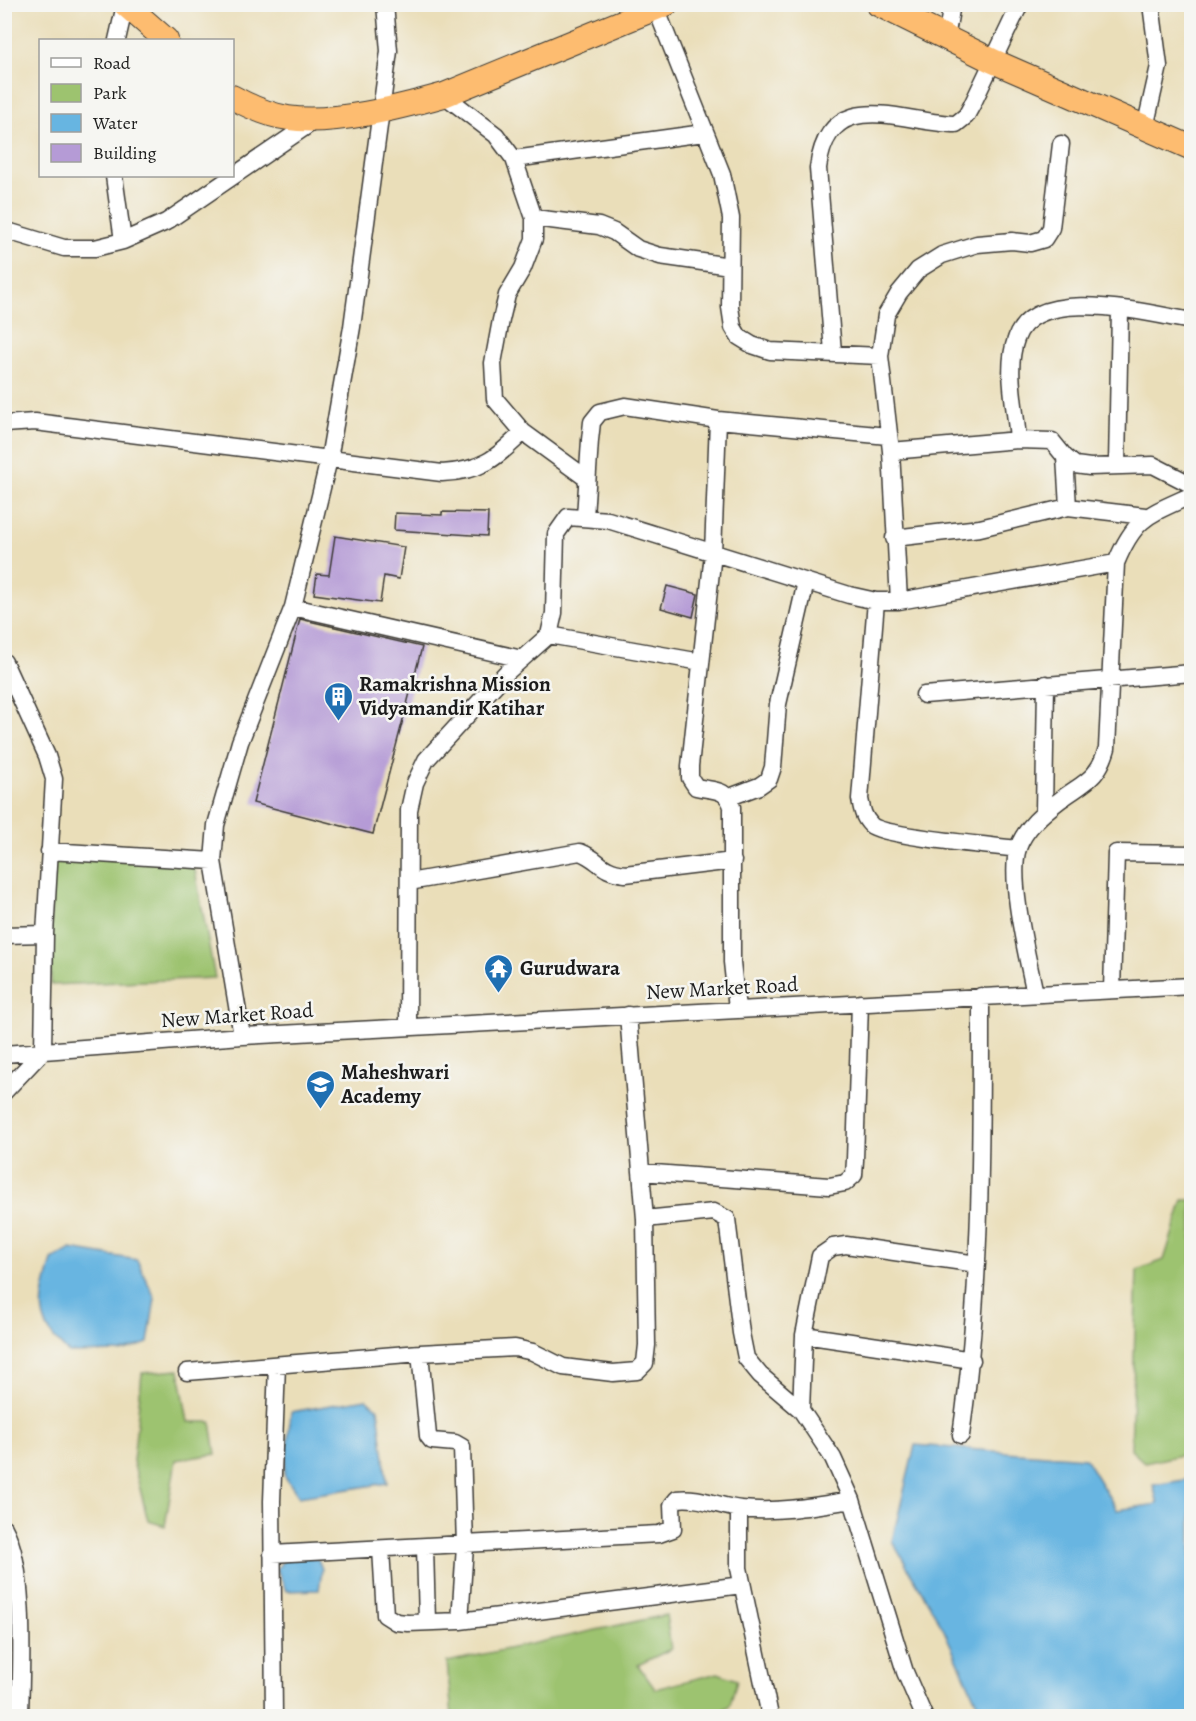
<svg xmlns="http://www.w3.org/2000/svg" width="1196" height="1721" font-family="Alegreya,serif">
<rect width="100%" height="100%" fill="#f6f6f2"/>
<filter id="ink" filterUnits="userSpaceOnUse"><feTurbulence type="fractalNoise" baseFrequency=".0167" numOctaves="2"/><feDisplacementMap in="SourceGraphic" scale="12" xChannelSelector="R" yChannelSelector="G"/><feConvolveMatrix kernelMatrix="1 2 1 2 8 2 1 2 1" color-interpolation-filters="sRGB"/></filter>
<filter id="wash" filterUnits="userSpaceOnUse"><feTurbulence type="fractalNoise" baseFrequency=".008" numOctaves="4" result="noise"/><feDisplacementMap in="SourceGraphic" scale="24" xChannelSelector="R" yChannelSelector="G"/><feGaussianBlur stdDeviation="1.35" result="paint"/><feColorMatrix in="noise" values="0 0 0 0 0 0 0 0 0 0 0 0 0 0 0 0 0 1.4 0 .05"/><feComposite in="paint" operator="in"/></filter>
<g filter="url(#wash)">
<rect width="100%" height="100%" fill="#eadeb9"/>
<path fill="#9dc36f" stroke="#5c7046" stroke-width="1.5" d="M 192,854 L 215,978 L 51,985 L 51,858 Z
M 1183,1200 L 1192,1200 L 1191,1453 L 1145,1463 L 1131,1450 L 1137,1270 L 1164,1260 Z
M 179,1370 L 188,1422 L 211,1422 L 216,1454 L 176,1460 L 165,1526 L 148,1521 L 133,1461 L 142,1373 Z
M 666,1615 L 671,1649 L 638,1665 L 655,1689 L 718,1673 L 737,1680 L 730,1705 L 716,1716 L 452,1716 L 447,1662 Z"/>
<path fill="#67b5e1" stroke="#42687e" stroke-width="1.5" d="M 71,1249 L 137,1260 L 155,1298 L 148,1343 L 122,1352 L 69,1353 C 32,1322 41,1300 52,1260 Z
M 366,1399 L 378,1409 L 387,1483 L 299,1497 L 284,1475 L 291,1412 Z
M 915,1445 L 1085,1458 L 1117,1510 L 1158,1504 L 1153,1485 L 1191,1479 L 1191,1716 L 991,1716 L 977,1703 L 942,1626 L 892,1541 Z
M 288,1553 L 318,1559 L 322,1569 L 319,1590 L 286,1591 L 277,1569 Z"/>
<g id="blocks">
<path fill="#b59bd6" d="M 442,512 L 488,513 L 487,536 L 394,530 L 395,513 L 442,515 Z
M 335,536 L 404,547 L 399,579 L 384,576 L 380,603 L 314,594 L 317,574 L 329,575 Z
M 667,586 L 698,594 L 693,617 L 661,608 Z
M 300,619 L 422,647 L 373,834 L 253,803 Z"/>
</g>
</g>
<g filter="url(#ink)">
<use href="#blocks" fill-opacity="0" stroke="#3b3934" stroke-width="1.5"/>
<g fill="none" stroke-linecap="round" stroke-linejoin="round">
<defs>
<path id="minor" d="M 656,8 L 722,174 L 731,218 L 730,307 L 733,327 L 739,337 L 752,345 L 770,351 L 880,356
M 946,38 L 952,4
M 117,40 L 125,5
M 444,95 L 496,135 L 514,159 L 534,218 L 534,239 L 523,268 L 507,295 L 501,320 L 493,363 L 495,399 L 523,432 L 586,478
M 1145,128 L 1159,66 L 1151,4
M 514,159 L 704,133
M 114,176 L 123,241
M 534,218 L 599,226 L 614,232 L 638,249 L 660,256 L 730,266
M 4,230 L 64,248 L 95,248 L 123,241 L 166,222 L 317,119
M 833,352 L 818,168 C 829,83 904,124 956,124 L 966,116 L 972,105 L 1020,4
M 718,420 L 713,553 L 690,766 L 690,778 L 696,787 C 713,791 727,788 732,807 L 732,962 L 737,1009
M 4,424 L 35,422 L 442,473 C 481,471 496,459 523,432
M 1018,440 C 1016,409 1005,369 1016,339 C 1034,283 1149,314 1192,321
M 891,451 L 1018,440 L 1052,441 L 1065,457 L 1075,465 L 1090,467 L 1153,465 L 1192,485
M 1065,457 L 1068,507
M 1117,465 L 1120,310
M 585,517 L 590,440 L 592,422 L 600,412 L 625,406 L 718,420 L 888,436
M 894,538 L 980,528 L 1068,507 L 1145,516
M 876,601 L 860,799 C 862,809 863,817 871,825 C 882,836 994,846 1018,849
M 899,601 L 891,451 L 880,356 L 886,315 L 899,293 L 918,270 L 942,255 L 977,244 L 1012,241 L 1030,243 L 1044,239 L 1051,228 L 1061,144
M 293,607 L 522,659
M 549,635 L 701,662
M 4,662 L 47,756 L 54,779 L 45,934 L 43,1051 L 4,1092
M 924,695 L 1192,673
M 730,797 L 759,786 L 769,779 L 773,767 L 778,704 L 806,582
M 1044,812 L 1046,684
M 49,851 L 213,861
M 409,882 L 580,852 C 601,860 599,871 625,874 L 733,861
M 4,935 L 45,934
M 1112,990 L 1116,853 L 1192,854
M 1035,994 C 1028,959 1008,880 1018,848 C 1025,828 1043,813 1060,800 C 1084,782 1098,780 1107,748 L 1116,563 C 1135,517 1148,515 1192,495
M 408,1027 L 409,810 L 415,783 L 426,760 L 506,673 L 549,635 L 554,613 L 556,534 L 568,517 L 608,520 L 849,595 L 876,601 L 899,601 L 1116,563
M 242,1036 L 213,861 L 216,825 L 240,742 L 293,607 L 329,459 L 352,327 L 389,51 L 385,4
M 4,1054 L 242,1036 L 1192,986
M 641,1172 L 829,1186 L 845,1183 L 854,1175 L 855,1160 L 860,1003
M 645,1219 L 714,1212 L 727,1219 L 741,1333 L 746,1358 L 760,1375 L 801,1410 L 833,1458 L 852,1500 L 905,1672 L 924,1716
M 804,1335 L 972,1360
M 420,1353 L 428,1436 L 432,1441 L 455,1443 L 462,1447 L 465,1546 L 460,1621
M 187,1372 L 420,1353 L 515,1348 L 533,1352 L 563,1367 L 613,1373 L 637,1371 L 645,1363 L 647,1345 L 645,1219 L 628,1015
M 801,1410 L 804,1335 L 820,1256 L 833,1247 L 846,1245 L 977,1264
M 961,1435 C 982,1289 981,1143 981,996
M 739,1509 L 739,1568 L 770,1716
M 4,1528 C 27,1569 21,1668 20,1716
M 425,1547 L 427,1622
M 381,1549 L 385,1615 L 396,1622 L 408,1623 L 460,1621 L 742,1585
M 272,1554 L 659,1534 L 673,1529 L 672,1505 L 677,1499 C 700,1496 719,1507 741,1509 C 779,1513 815,1506 852,1500
M 274,1716 L 272,1501 L 277,1365"/>
<path id="highway" d="M 125,4 L 166,40
M 878,4 L 993,61 L 1192,148
M 232,97 C 250,107 268,115 288,118 C 332,125 401,107 444,95 L 666,4"/>
</defs>
<use href="#minor" stroke="#3b3934" stroke-width="19"/>
<use href="#highway" stroke="#3b3934" stroke-width="26"/>
<use href="#minor" stroke="#fff" stroke-width="16"/>
<use href="#highway" stroke="#fdbc6f" stroke-width="24"/>
</g>
</g>
<defs>
<symbol id="building-pin" viewBox="-11 -11 22 30"><path d="M0 17L-7.5 6A9.5 9.5 0 1 1 7.5 6Z" fill="#1f6fb2" stroke="#f6f6f2"/><path d="M-4-6H4V6H1V3H-1V6H-4ZM-2.5-4.3h1.7v1.8h-1.7ZM.8-4.3h1.7v1.8H.8ZM-2.5-1h1.7V.8h-1.7ZM.8-1h1.7V.8H.8Z" fill="#fff"/></symbol>
<symbol id="temple-pin" viewBox="-11 -11 22 30"><path d="M0 17L-7.5 6A9.5 9.5 0 1 1 7.5 6Z" fill="#1f6fb2" stroke="#f6f6f2"/><path d="M0-6L5-2H3V0L6.5 2.5H4V6H1.5V3h-3V6H-4V2.5H-6.5L-3 0V-2H-5Z" fill="#fff"/></symbol>
<symbol id="university-pin" viewBox="-11 -11 22 30"><path d="M0 17L-7.5 6A9.5 9.5 0 1 1 7.5 6Z" fill="#1f6fb2" stroke="#f6f6f2"/><path d="M0-5L7-2L0 1L-7-2ZM-4 1L0 2.5L4 1V4Q0 6-4 4Z" fill="#fff"/></symbol>
</defs>
<g fill-rule="evenodd">
<use href="#building-pin" x="322" y="680" width="33" height="45"/>
<use href="#temple-pin" x="482" y="952" width="33" height="45"/>
<use href="#university-pin" x="304" y="1068" width="33" height="45"/>
</g>
<g text-anchor="middle" stroke-width="5" stroke-linejoin="round" paint-order="stroke">
<g font-size="21" font-weight="bold" fill="#1c1c1c" stroke="#f6f6f2" text-anchor="start">
<text x="359" y="691">Ramakrishna Mission<tspan x="359" dy="24">Vidyamandir Katihar</tspan></text>
<text x="520" y="975">Gurudwara</text>
<text x="341" y="1079">Maheshwari<tspan x="341" dy="24">Academy</tspan></text>
</g>
<g font-size="21" fill="#1c1c1c" stroke="#f6f6f2">
<text transform="translate(722 988) rotate(-3)" y="7">New Market Road</text>
<text transform="translate(237 1015) rotate(-4)" y="7">New Market Road</text>
</g>
</g>
<rect width="1196" height="1721" fill="none" stroke="#f6f6f2" stroke-width="24"/>
<rect x="39" y="39" width="195" height="138" fill="#f6f6f2" stroke="#9f9f9c" stroke-width="1.5"/>
<rect x="51" y="58" width="30" height="9" fill="#ffffff" stroke="#9f9f9c" stroke-width="1.5"/>
<text x="93" y="69" font-size="18" fill="#1c1c1c">Road</text>
<rect x="51" y="84" width="30" height="18" fill="#9dc36f" stroke="#9f9f9c" stroke-width="1.5"/>
<text x="93" y="99" font-size="18" fill="#1c1c1c">Park</text>
<rect x="51" y="114" width="30" height="18" fill="#67b5e1" stroke="#9f9f9c" stroke-width="1.5"/>
<text x="93" y="129" font-size="18" fill="#1c1c1c">Water</text>
<rect x="51" y="144" width="30" height="18" fill="#b59bd6" stroke="#9f9f9c" stroke-width="1.5"/>
<text x="93" y="159" font-size="18" fill="#1c1c1c">Building</text>
</svg>
